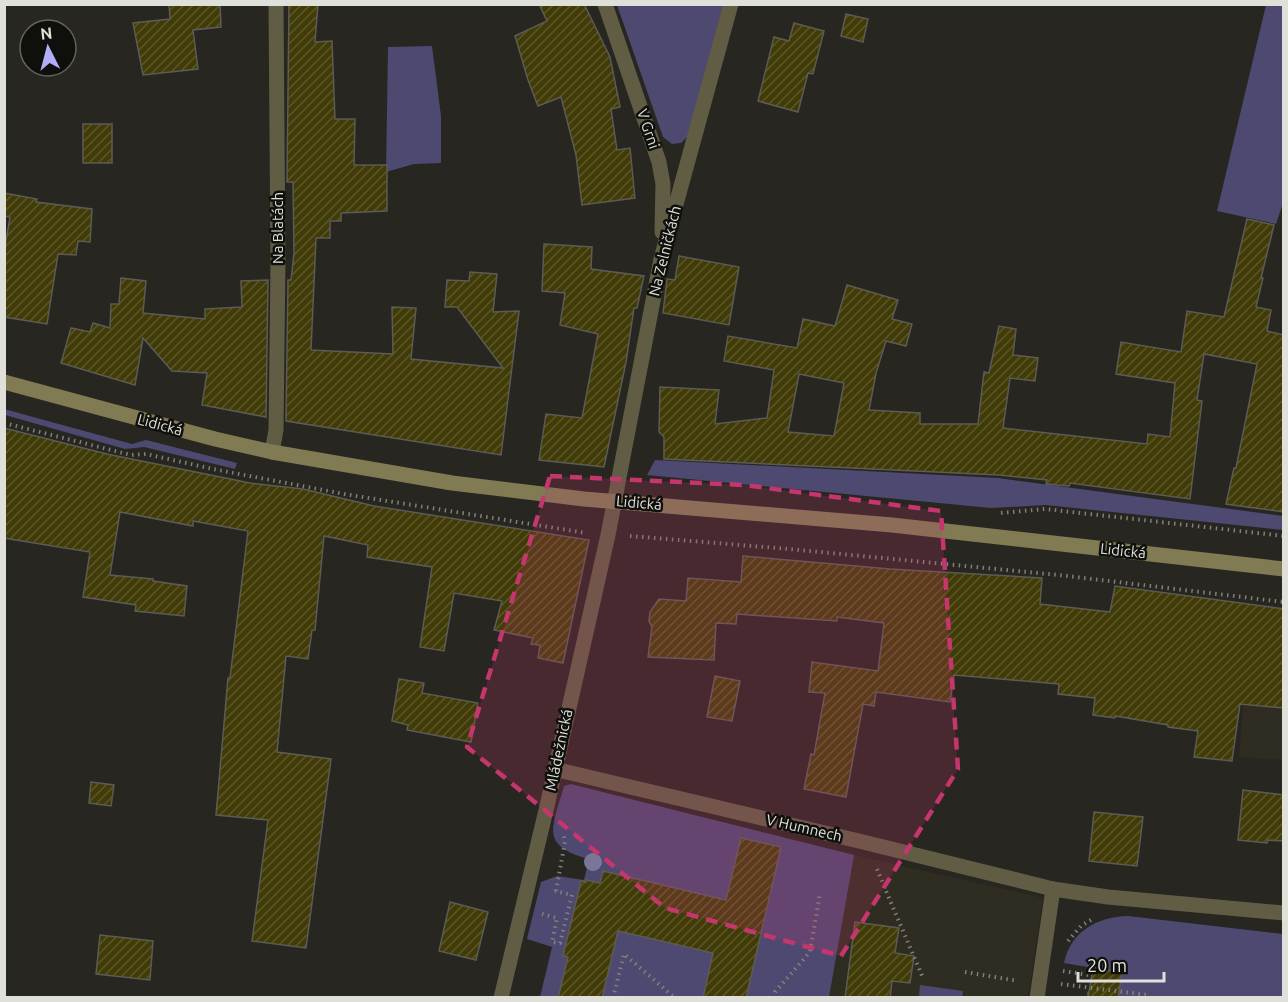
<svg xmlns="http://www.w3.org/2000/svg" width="1288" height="1002" font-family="Ubuntu,sans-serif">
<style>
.built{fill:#2f2d21}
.green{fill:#4d4970}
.building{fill:url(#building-hatch);stroke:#5c5b54;stroke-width:1.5;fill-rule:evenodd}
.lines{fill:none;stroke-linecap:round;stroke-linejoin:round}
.path{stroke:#81807b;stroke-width:4;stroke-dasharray:1.5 4.5;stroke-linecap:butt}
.minor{stroke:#605d44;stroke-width:15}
.secondary{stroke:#807b53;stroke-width:15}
.tree{fill:#7a7698}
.marked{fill:#c6366e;fill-opacity:0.2;stroke:#c6366e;stroke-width:4.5;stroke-dasharray:12 8;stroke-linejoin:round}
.labels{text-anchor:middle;stroke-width:5;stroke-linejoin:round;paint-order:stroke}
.street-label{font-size:15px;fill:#e0e0db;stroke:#0f0f0c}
</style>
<defs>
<pattern id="building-hatch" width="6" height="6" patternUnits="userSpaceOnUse" patternTransform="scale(1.5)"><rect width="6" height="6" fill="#413b07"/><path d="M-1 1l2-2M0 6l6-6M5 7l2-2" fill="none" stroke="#5c572b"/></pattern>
</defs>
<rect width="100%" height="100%" fill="#272620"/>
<g class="built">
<polygon points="1283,609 1283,760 1239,757 1247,659"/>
<polygon points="605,794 854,855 1043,898 1028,997 557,998"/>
</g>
<g class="green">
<polygon points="617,5 723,5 689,135 681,143 672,144 663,137"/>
<polygon points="1266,5 1284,5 1284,200 1276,224 1217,211"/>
<polygon points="432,46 441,116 441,163 414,164 386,172 388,47"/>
<polygon points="4,409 132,444 146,440 237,463 235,469 144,447 125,449 5,415"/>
<polygon points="655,460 998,478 1283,516 1283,530 1046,505 991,508 647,475"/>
<path d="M571,784l283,71 -25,142h-289l12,-50 -25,-8 14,-57 16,-6 27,4 5,-21c-51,-14 -36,-32 -25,-73z"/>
<path d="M1128,916l155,18v63h-196v-5l30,4 5,-23 -58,-10c7,-32 33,-46 64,-47z"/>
<polygon points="920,985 963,991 962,997 919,997"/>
</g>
<g class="building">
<polygon points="169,4 220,4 221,27 193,30 198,69 143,75 133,23 170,19"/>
<polygon points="289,4 318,4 315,42 332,41 335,119 355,119 354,165 387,165 387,211 341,213 341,221 330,221 330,238 316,238 311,350 393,354 392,307 416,308 411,359 503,368 457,307 445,307 447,280 469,281 470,272 497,274 493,312 519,311 501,455 286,421 288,280 291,280 294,253 293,182 287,182"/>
<polygon points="539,4 584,4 610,57 620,107 611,109 617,150 630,148 635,198 582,205 576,155 561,97 538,106 528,80 515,36 547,21"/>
<polygon points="846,14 868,19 863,42 841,36"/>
<polygon points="794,23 824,31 813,74 808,73 798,112 758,101 774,37 789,41"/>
<rect x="83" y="124" width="29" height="39"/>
<polygon points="4,193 37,199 36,202 92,209 90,242 78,241 76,255 58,254 47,324 4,317 4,253 10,217 4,216"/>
<path d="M1247,219l27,6 -13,53h2l-7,29 15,3 -4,21 17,4v177l-58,-8 8,-36h2l21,-104 -53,-10 -7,46 5,1 -12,98 -120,-16 -1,3 -23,-2 1,-4 -48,-5 -335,-16v-22l-5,-5 1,-45 59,3 -4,34 52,-6 7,-48 -50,-9 4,-25 69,12 6,-29 32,7 12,-41 51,15 -6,19 20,5 -6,22 -20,-5 -10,32 -7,37 51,3v11h58l6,-52 5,1 10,-47 17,3 -3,26 25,3 -3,23 -25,-3 -7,50 144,16 1,-10 22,3 5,-54 -59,-9 5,-32 60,10 6,-41 37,6zM799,374l45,9 -10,53 -46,-4z"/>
<polygon points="544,244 592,247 591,269 644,276 637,308 634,308 626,362 604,467 539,460 546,414 582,418 598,334 560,325 565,293 542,291"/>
<polygon points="679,256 739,267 729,325 663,313 667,279 675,280"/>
<polygon points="121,278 146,281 143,313 205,319 205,309 242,307 241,281 268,280 266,417 202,405 207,373 172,371 143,338 135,385 61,363 71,328 90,332 93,323 110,328 111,304 119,304"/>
<polygon points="4,428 107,454 250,483 303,489 374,506 589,540 563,663 538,658 540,645 531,644 533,638 494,630 502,601 454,593 444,651 420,647 432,567 367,557 368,545 324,536 315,630 312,630 308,659 286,656 277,752 331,759 306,948 252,941 268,820 216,815 228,678 230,678 248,531 193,521 193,526 120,512 110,575 153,579 153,581 187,586 184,616 135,611 136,605 83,597 90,552 4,538"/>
<polygon points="743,556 890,569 1042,578 1040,604 1110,612 1115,586 1284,609 1284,708 1240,704 1232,761 1194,757 1198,731 1168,727 1168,725 1115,716 1115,718 1093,715 1095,698 1058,694 1059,684 954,675 950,702 876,692 874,706 863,704 846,797 804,789 811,754 814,755 825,693 809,692 812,662 878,671 884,623 837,617 837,621 737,614 736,624 716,623 714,660 648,657 652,627 649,621 650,612 659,599 686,601 688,578 741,582"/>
<polygon points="715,676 740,681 732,721 707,717"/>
<polygon points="399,679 424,683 422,693 478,703 471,742 407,730 408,725 392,721"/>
<polygon points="91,782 114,785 111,806 89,803"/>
<polygon points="1243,790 1284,795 1284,841 1268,840 1267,843 1238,840"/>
<polygon points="1094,812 1143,817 1137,866 1089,861"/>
<polygon points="741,838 781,847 746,998 703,998 713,953 618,931 602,998 558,998 568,957 563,956 581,881 586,882 586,880 600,883 603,871 726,900"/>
<polygon points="450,902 488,912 476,960 439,951"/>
<polygon points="855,922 899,928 895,953 914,956 910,983 892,981 890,998 845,998"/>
<polygon points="100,935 153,941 150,980 96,974"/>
<polygon points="1093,968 1122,973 1118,998 1088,998"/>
</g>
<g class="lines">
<g class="path">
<polyline points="4,423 131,455 146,454 213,469 344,494 586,533"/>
<polyline points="1001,513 1045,509 1284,536"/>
<polyline points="630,536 789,549 1059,575 1284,602"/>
<path d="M877,869c15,37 31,73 46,109"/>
<polyline points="556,891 565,842 564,836"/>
<polyline points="542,914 557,918 552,942 560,943 572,895 555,891"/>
<polyline points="1068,941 1081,926 1094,918"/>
<polyline points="1063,971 1089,975"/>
<polyline points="965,972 1018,981"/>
<polyline points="1061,984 1148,995 1147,998"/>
<polyline points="613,998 624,954 675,998"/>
<polyline points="774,998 775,992 810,952 820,893"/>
</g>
<g class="minor">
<polyline points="605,4 659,162 663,184 662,232"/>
<polyline points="272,452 276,430 278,261 276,4"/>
<polyline points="554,769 859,841 1053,889 1108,897 1284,913"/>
<polyline points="501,998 547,806 608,535 661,259 731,4"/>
<polyline points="1037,998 1053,889"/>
</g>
<polyline class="secondary" points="4,382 215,439 272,452 452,483 584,499 892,525 1284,569"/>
</g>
<circle class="tree" cx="593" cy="862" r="9"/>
<path class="marked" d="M550,476l194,9 197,26 17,258 -117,187 -176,-48 -198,-161z"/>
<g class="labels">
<g class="street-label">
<text transform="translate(648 129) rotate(71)" y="5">V Grni</text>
<text transform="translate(278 228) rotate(-90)" y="5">Na Blatách</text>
<text transform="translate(665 251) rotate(-76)" y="5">Na Zelničkách</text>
<text transform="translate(160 425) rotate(15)" y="5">Lidická</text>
<text transform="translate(639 503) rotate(5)" y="5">Lidická</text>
<text transform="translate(1123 551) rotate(6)" y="5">Lidická</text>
<text transform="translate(559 750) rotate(-78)" y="5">Mládežnická</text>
<text transform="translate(804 828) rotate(13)" y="5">V Humnech</text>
</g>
</g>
<rect width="1288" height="1002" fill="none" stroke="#e0e0db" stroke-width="12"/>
<g transform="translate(48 48) rotate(354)"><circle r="28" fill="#0f0f0c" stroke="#63635f" stroke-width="1.5"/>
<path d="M0-4.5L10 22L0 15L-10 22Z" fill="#b3adf9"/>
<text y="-9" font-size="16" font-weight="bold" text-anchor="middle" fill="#e0e0db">N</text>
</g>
<path d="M1078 972v9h86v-9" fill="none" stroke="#e0e0db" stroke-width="3"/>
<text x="1087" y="972" font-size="18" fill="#e0e0db" stroke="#0f0f0c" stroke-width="4.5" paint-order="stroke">20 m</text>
</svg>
